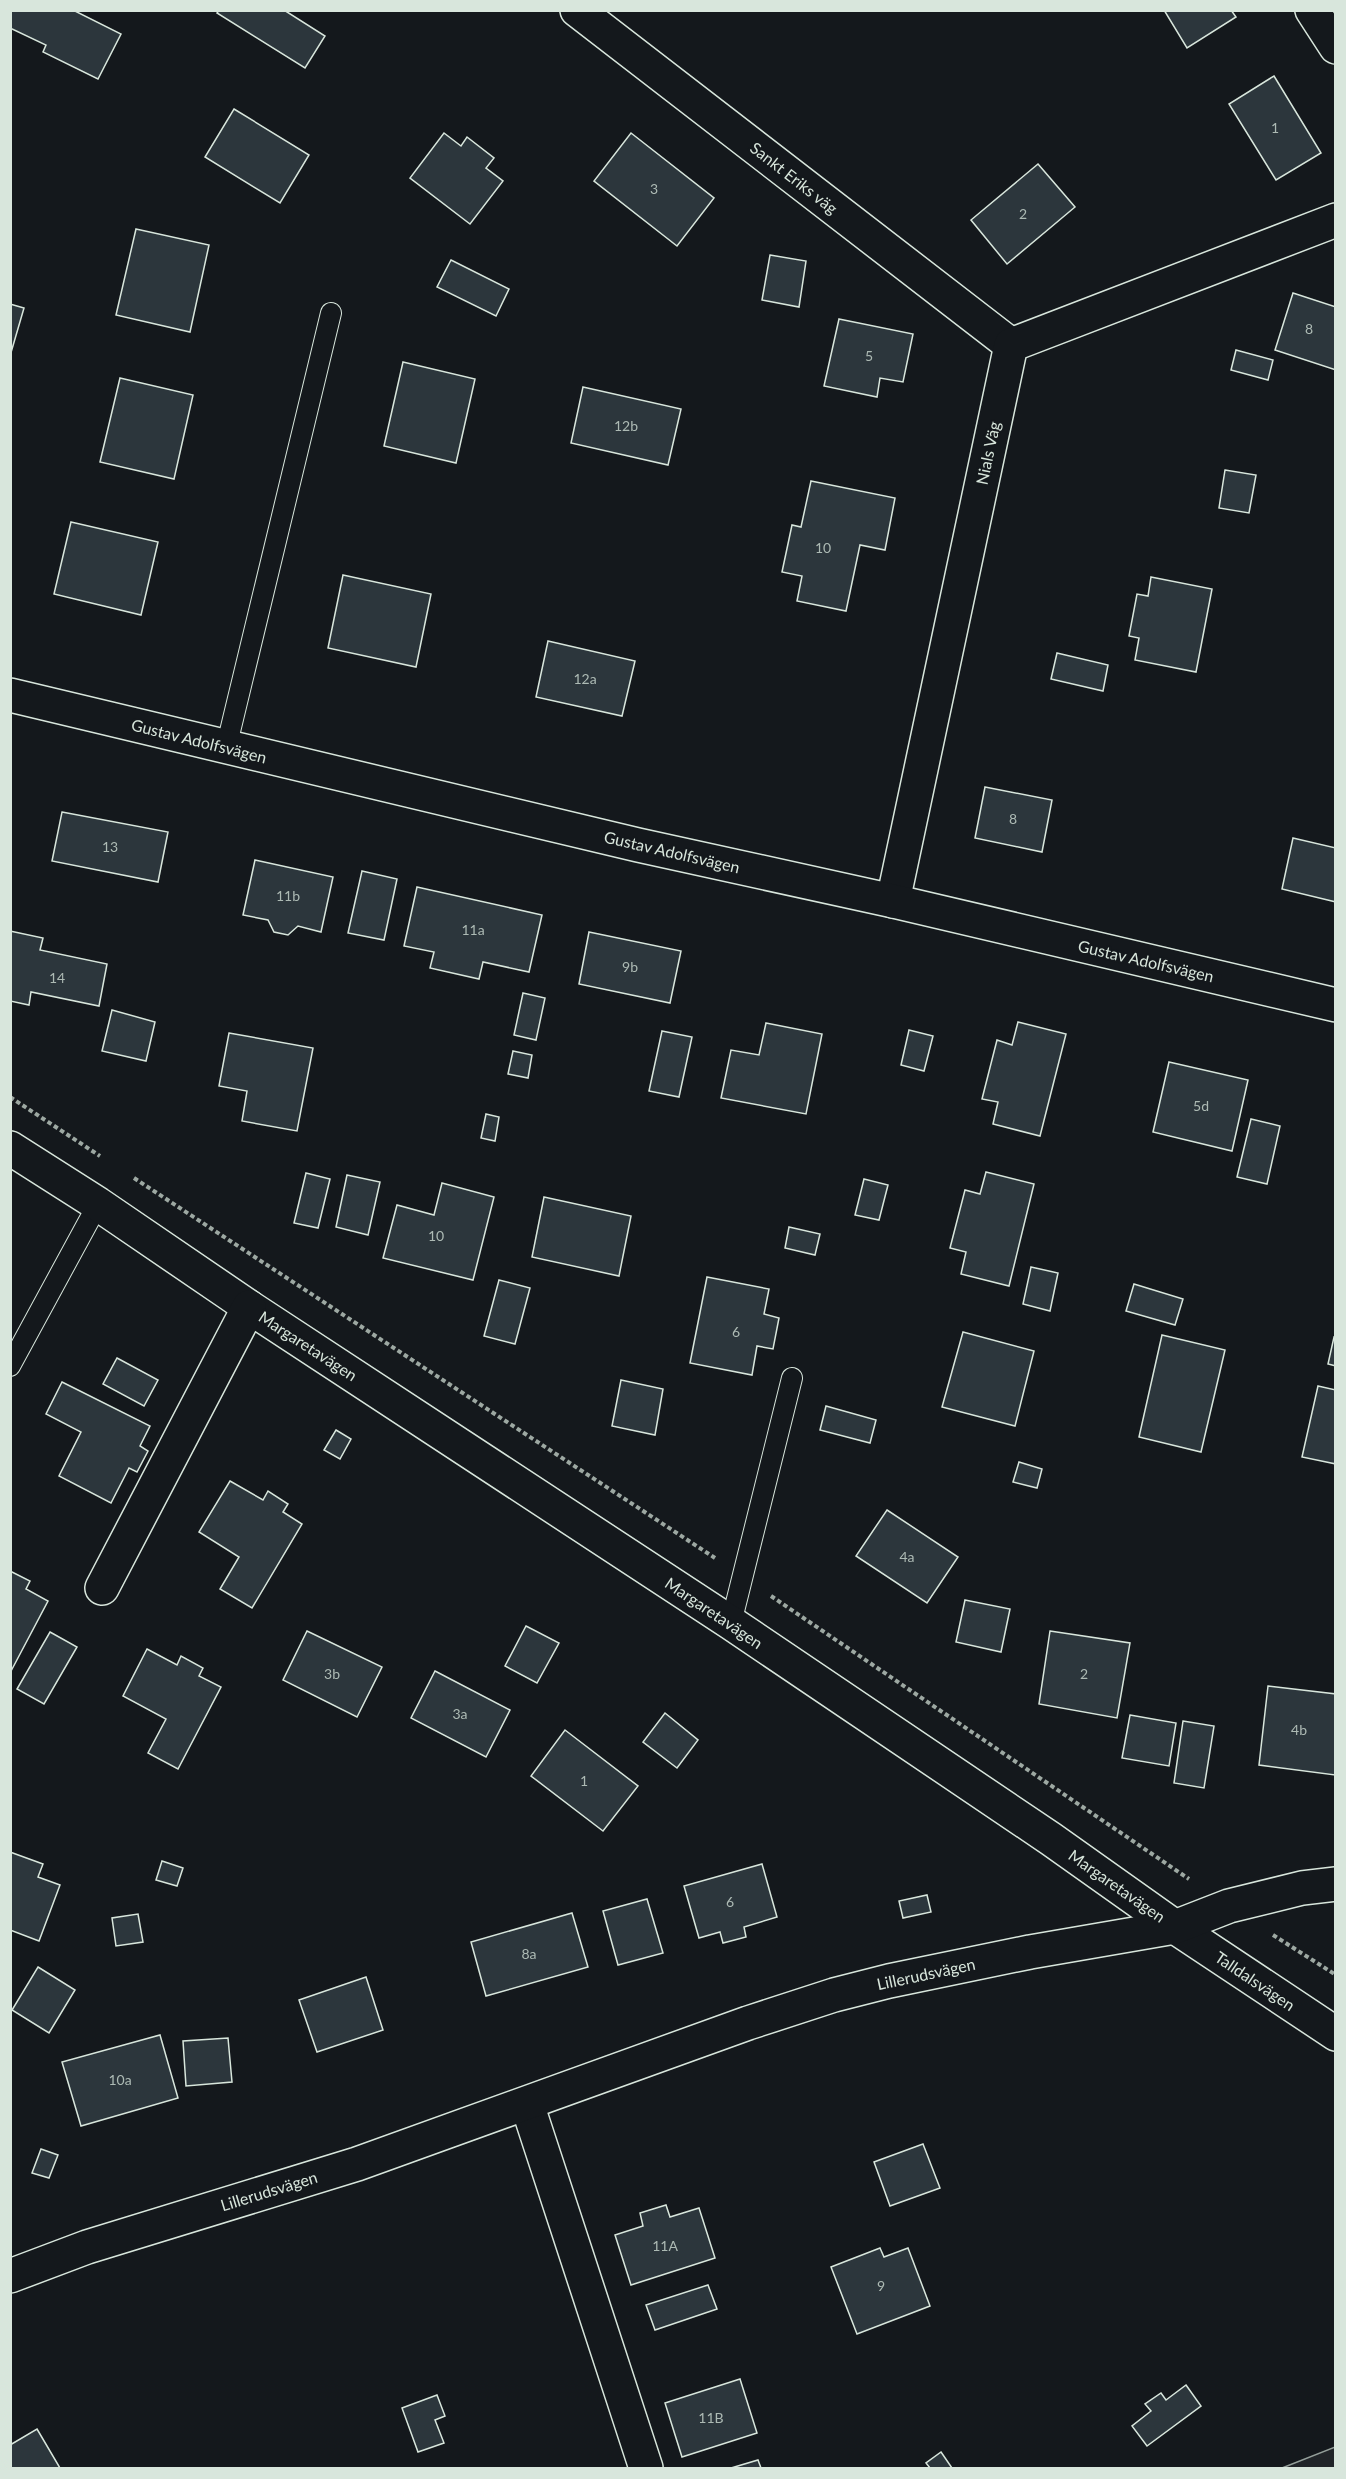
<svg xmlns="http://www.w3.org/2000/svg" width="1346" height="2479" font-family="Lato,sans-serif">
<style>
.green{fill:#202428;stroke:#939e99;stroke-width:1.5}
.building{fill:#2c363c;stroke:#d8e6dc;stroke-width:1.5}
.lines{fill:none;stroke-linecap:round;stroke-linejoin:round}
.service-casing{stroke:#d8e6dc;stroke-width:22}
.minor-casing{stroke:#d8e6dc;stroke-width:36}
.tertiary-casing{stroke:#d8e6dc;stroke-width:36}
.path{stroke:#9da8a2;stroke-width:4;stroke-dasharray:4.5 3;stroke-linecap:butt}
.service{stroke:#14181c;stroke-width:20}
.minor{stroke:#14181c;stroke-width:33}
.tertiary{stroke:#14181c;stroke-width:33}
.labels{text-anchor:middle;stroke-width:4.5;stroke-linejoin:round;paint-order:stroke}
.number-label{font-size:14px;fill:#adbab4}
.street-label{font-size:16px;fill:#d8e6dc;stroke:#14181c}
</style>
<rect width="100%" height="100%" fill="#14181c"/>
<polygon class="green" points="1335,2447 1335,2468 1282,2468"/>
<g class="building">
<polygon points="10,10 73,10 121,34 98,79 43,52 46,45 10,28"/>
<polygon points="219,10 284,10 325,36 305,68 217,13"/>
<polygon points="1164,10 1231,10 1236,17 1187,48"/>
<polygon points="1274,76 1321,153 1276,180 1229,104"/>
<polygon points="234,109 309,155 280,203 205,157"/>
<polygon points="444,133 461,146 467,137 494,158 486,168 503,181 470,224 410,178"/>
<polygon points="631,133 714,198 677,246 594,181"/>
<polygon points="1038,164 1075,207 1007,264 971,220"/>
<polygon points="136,229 209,245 190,332 116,315"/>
<polygon points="770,255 806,261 799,307 762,300"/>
<polygon points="451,260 509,289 496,316 437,287"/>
<polygon points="1293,293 1336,307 1336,370 1275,350"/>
<polygon points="10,304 24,308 10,356"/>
<polygon points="839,319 913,334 903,382 880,378 877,397 824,386"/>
<polygon points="1236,350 1273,360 1268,380 1231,370"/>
<polygon points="403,362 475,379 456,463 384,446"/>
<polygon points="120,378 193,395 174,479 100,462"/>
<polygon points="583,387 681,409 668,465 571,443"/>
<polygon points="1225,470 1256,475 1249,513 1219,508"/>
<polygon points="811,481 895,498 885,550 860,545 846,611 797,601 802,576 782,572 792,525 801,527"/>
<polygon points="71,522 158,542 141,615 54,594"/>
<polygon points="343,575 431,594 416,667 328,648"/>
<polygon points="1151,577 1212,589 1196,672 1135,660 1139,638 1129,636 1137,594 1148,596"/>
<polygon points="548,641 635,661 622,716 536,697"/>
<polygon points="1057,653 1108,665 1103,691 1051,679"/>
<polygon points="985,787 1052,800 1042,852 975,838"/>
<polygon points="62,812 168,832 158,882 52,861"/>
<polygon points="1293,838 1336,848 1336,902 1282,889"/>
<polygon points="255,860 333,877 321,932 298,926 288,935 274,932 268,920 243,915"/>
<polygon points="362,871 397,879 384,940 348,933"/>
<polygon points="417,887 542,915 529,972 483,962 479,979 430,968 434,952 404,946"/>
<polygon points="10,931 43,938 40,950 107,964 99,1006 31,992 29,1005 10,1001"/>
<polygon points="589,932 681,951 670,1003 579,984"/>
<polygon points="523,993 545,998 536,1040 514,1035"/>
<polygon points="112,1010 155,1022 146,1061 102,1051"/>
<polygon points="1018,1022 1066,1034 1040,1136 993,1124 998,1102 982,1099 997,1040 1012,1045"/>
<polygon points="766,1023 822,1034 806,1114 721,1098 731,1050 759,1055"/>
<polygon points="909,1030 933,1036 924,1071 901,1065"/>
<polygon points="662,1031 692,1037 679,1097 649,1091"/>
<polygon points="229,1033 313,1048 297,1131 242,1121 247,1091 219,1086"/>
<polygon points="513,1051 532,1055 528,1078 508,1074"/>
<polygon points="1169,1062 1248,1080 1232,1151 1153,1132"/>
<polygon points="486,1114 499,1117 495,1141 481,1138"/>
<polygon points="1251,1119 1280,1126 1267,1184 1237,1177"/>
<polygon points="986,1172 1034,1184 1009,1286 961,1274 966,1252 950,1248 965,1190 980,1194"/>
<polygon points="306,1173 330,1179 318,1228 294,1223"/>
<polygon points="347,1175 380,1182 368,1235 336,1227"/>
<polygon points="864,1179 888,1185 879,1220 855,1215"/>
<polygon points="442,1183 494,1197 473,1280 383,1258 397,1205 434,1215"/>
<polygon points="544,1197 631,1216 619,1276 532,1257"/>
<polygon points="789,1227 820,1234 815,1255 785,1248"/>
<polygon points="1031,1267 1058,1273 1050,1311 1023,1304"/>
<polygon points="707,1277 769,1289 764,1314 779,1318 773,1349 757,1346 752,1375 690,1363"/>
<polygon points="499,1280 530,1288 515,1344 484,1336"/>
<polygon points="1134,1284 1183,1299 1175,1325 1126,1311"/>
<polygon points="963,1332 1034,1351 1015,1426 942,1407"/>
<polygon points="1162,1335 1225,1350 1201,1452 1139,1437"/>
<polygon points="1334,1337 1336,1338 1336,1366 1328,1364"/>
<polygon points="117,1358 158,1380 144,1406 103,1384"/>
<polygon points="621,1380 663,1389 655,1435 612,1426"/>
<polygon points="62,1382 150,1426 140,1446 148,1451 137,1472 129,1468 111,1503 59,1476 81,1432 46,1414"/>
<polygon points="1318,1386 1336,1390 1336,1464 1302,1457"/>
<polygon points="826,1406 876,1420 870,1443 820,1430"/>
<polygon points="336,1430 351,1439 340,1459 324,1450"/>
<polygon points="1019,1462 1042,1469 1037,1488 1013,1482"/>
<polygon points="230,1481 263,1500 268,1491 288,1504 283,1512 302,1524 252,1608 220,1589 239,1557 199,1532"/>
<polygon points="887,1510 958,1557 927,1603 856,1556"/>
<polygon points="10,1571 30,1581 26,1589 48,1601 10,1673"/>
<polygon points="965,1600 1010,1609 1001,1652 956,1642"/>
<polygon points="526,1626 559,1643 537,1683 505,1666"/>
<polygon points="307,1631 382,1667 357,1717 283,1680"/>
<polygon points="1050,1631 1130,1643 1117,1718 1039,1704"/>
<polygon points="50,1632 77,1647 44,1704 17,1689"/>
<polygon points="147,1649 177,1665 181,1656 203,1668 199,1676 221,1687 178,1769 148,1753 166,1719 123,1696"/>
<polygon points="435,1671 510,1710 486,1757 411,1718"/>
<polygon points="1268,1686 1336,1694 1335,1775 1259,1765"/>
<polygon points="665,1713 698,1740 677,1768 643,1742"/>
<polygon points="1130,1715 1176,1723 1169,1766 1122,1758"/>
<polygon points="1183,1721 1214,1726 1204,1788 1174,1783"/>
<polygon points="565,1730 638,1786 603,1831 531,1776"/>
<polygon points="10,1852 43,1864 38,1877 60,1885 39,1941 10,1930"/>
<polygon points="162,1861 183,1868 177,1886 156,1880"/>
<polygon points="762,1864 777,1917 744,1927 746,1937 723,1943 720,1932 699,1938 684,1886"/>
<polygon points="927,1895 931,1912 903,1918 899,1901"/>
<polygon points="647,1899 663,1953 618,1965 603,1911"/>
<polygon points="572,1913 588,1967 486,1996 471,1942"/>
<polygon points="138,1914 143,1942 116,1946 112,1918"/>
<polygon points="38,1967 75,1990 49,2033 12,2010"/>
<polygon points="366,1977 383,2030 317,2052 299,2000"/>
<polygon points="160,2035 178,2098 81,2126 62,2062"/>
<polygon points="228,2038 232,2082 186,2086 183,2041"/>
<polygon points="923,2144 940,2188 890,2206 874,2162"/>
<polygon points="41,2149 58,2155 49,2178 32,2173"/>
<polygon points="666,2205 670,2217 699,2208 715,2258 631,2285 615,2235 643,2226 640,2213"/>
<polygon points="880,2248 884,2257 908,2248 930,2306 857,2334 831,2267"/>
<polygon points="708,2285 717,2309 655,2330 646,2305"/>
<polygon points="740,2379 757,2433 682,2457 665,2403"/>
<polygon points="1186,2385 1201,2406 1147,2446 1132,2426 1151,2411 1145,2404 1161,2393 1166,2400"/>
<polygon points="437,2395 445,2416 435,2420 444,2443 418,2452 402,2408"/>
<polygon points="37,2429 60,2468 10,2468 10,2445"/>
<polygon points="941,2452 952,2468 930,2468 926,2463"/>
<polygon points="758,2460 761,2468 731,2468"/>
</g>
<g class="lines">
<defs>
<g id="service">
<polyline points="226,748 331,313"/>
<polyline points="10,1366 98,1204"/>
<polyline points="731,1623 792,1378"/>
</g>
<g id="minor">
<polyline points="577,10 1011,345"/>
<polyline points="1312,10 1336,47"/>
<polyline points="893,901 1011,345 1336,220"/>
<polyline points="10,1148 98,1204 249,1307 731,1623 1051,1839 1175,1927 1336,2034"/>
<polyline points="102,1588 249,1307"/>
<polyline points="527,2104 646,2468"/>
<polyline points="10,2276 87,2247 357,2164 748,2023 834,1995 889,1981 1030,1952 1175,1927 1229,1906 1302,1888 1336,1884"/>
</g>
<polyline id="tertiary" points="10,695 638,845 893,901 1336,1005"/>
</defs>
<use href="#service" class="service-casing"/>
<use href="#minor" class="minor-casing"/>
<use href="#tertiary" class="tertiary-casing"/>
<g class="path">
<polyline points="10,1097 100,1156"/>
<polyline points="134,1178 715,1558"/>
<polyline points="771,1596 1189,1879"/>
<polyline points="1273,1935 1336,1975"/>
</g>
<use href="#service" class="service"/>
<use href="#minor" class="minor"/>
<use href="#tertiary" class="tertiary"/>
</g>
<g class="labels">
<g class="number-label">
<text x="1275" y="133">1</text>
<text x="654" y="194">3</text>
<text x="1023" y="219">2</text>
<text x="1309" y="334">8</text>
<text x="869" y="361">5</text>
<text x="626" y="431">12b</text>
<text x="823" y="553">10</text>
<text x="585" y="684">12a</text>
<text x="1013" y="824">8</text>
<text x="110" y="852">13</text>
<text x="288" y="901">11b</text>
<text x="473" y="935">11a</text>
<text x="630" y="972">9b</text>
<text x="57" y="983">14</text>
<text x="1201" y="1111">5d</text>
<text x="436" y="1241">10</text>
<text x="736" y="1337">6</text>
<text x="907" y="1562">4a</text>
<text x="332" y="1679">3b</text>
<text x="1084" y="1679">2</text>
<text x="460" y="1719">3a</text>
<text x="1299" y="1735">4b</text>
<text x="584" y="1786">1</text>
<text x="730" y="1907">6</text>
<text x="529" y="1959">8a</text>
<text x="120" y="2085">10a</text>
<text x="665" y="2251">11A</text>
<text x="881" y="2291">9</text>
<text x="711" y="2423">11B</text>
</g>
<g class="street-label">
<text transform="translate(794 178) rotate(38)" y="6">Sankt Eriks väg</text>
<text transform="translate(988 453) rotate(-78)" y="6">Nials Väg</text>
<text transform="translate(199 741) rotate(14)" y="6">Gustav Adolfsvägen</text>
<text transform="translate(672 852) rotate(13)" y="6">Gustav Adolfsvägen</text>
<text transform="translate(1146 961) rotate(13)" y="6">Gustav Adolfsvägen</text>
<text transform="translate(308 1346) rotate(33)" y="6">Margaretavägen</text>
<text transform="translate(714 1613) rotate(34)" y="6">Margaretavägen</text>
<text transform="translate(1117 1886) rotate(35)" y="6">Margaretavägen</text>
<text transform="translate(926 1974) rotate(-12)" y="6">Lillerudsvägen</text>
<text transform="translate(1255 1981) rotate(34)" y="6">Talldalsvägen</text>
<text transform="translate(269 2191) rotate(-17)" y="6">Lillerudsvägen</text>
</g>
</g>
<rect width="1346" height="2479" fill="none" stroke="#d8e6dc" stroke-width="24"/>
</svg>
